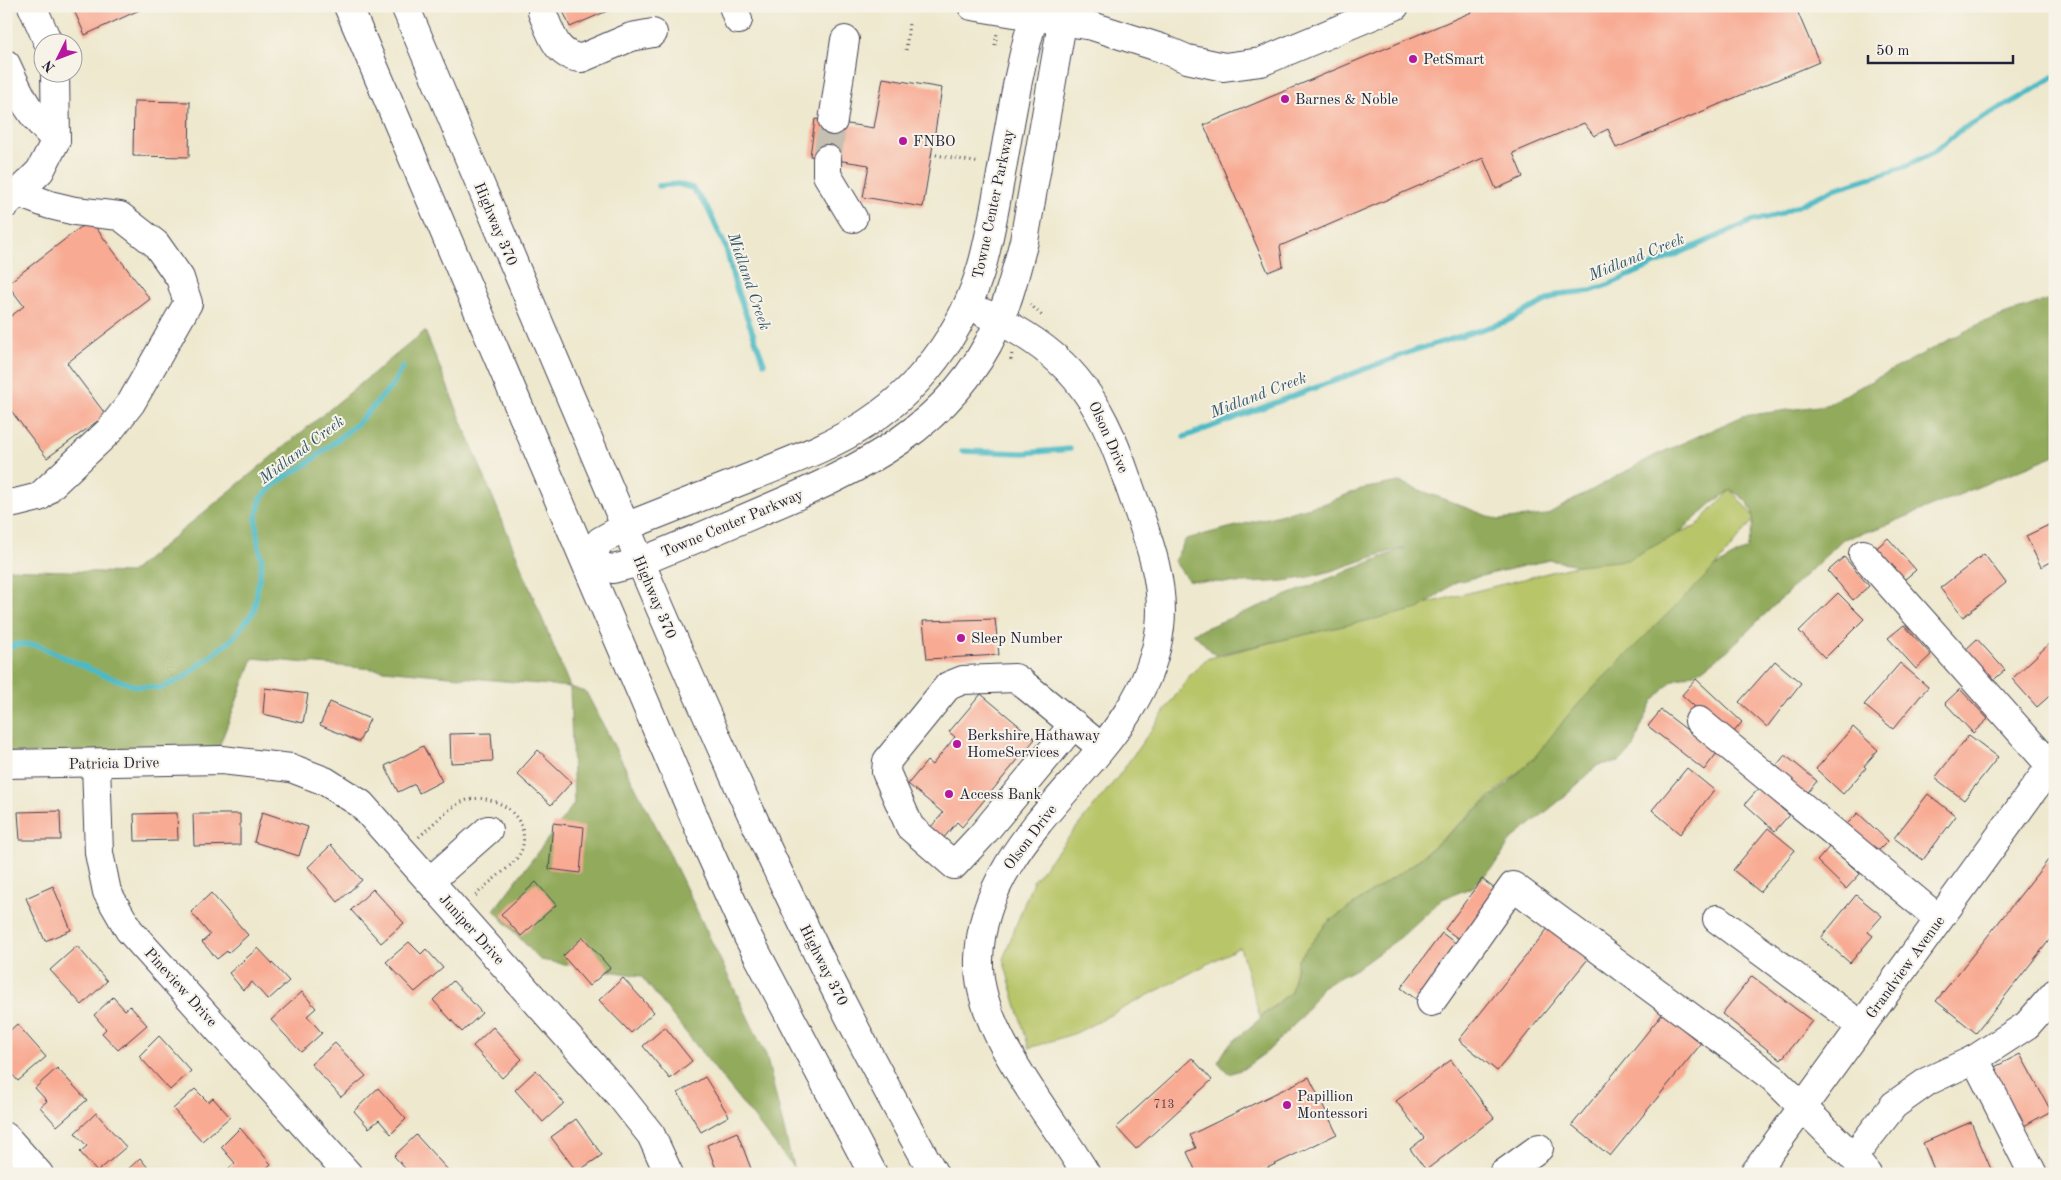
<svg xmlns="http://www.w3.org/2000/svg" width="2061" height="1180" font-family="'Old Standard TT',serif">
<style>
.green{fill:#b8c567;stroke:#6d7451}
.forest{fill:#92aa5c;stroke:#5a664c}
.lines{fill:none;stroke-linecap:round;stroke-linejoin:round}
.stream{stroke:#4cbac5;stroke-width:5.5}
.building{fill:#f8aa93}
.minor-tunnel{stroke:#c5c0b1;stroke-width:28;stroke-dasharray:28 14;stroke-linecap:butt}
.minor-casing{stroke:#414051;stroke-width:30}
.highway-casing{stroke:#414051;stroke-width:30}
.path{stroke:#414051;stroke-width:3;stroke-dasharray:1 4;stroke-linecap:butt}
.minor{stroke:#fff;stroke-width:28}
.highway{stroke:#fff;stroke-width:28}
.poi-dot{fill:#b5179e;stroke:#f7f3e8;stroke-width:2}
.labels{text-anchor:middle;stroke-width:4;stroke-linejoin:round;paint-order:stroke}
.number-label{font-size:12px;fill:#584451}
.poi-label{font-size:15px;fill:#22223b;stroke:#f7f3e8;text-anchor:start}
.street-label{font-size:15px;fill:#22223b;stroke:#f7f3e8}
.water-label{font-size:16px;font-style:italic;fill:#31576b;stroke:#f7f3e8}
</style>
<rect width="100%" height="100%" fill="#f7f3e8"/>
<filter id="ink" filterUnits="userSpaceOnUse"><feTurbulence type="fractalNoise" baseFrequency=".02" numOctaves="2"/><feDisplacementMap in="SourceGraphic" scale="10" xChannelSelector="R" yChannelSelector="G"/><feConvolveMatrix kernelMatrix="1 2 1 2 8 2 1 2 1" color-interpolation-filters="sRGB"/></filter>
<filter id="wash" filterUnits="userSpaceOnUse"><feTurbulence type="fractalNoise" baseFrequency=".0096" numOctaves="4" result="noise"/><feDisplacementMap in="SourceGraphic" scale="20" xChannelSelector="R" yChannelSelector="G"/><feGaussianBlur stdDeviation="1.12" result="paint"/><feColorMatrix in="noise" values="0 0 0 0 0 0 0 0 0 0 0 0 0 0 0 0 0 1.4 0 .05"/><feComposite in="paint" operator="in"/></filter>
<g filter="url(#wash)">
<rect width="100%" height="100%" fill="#eee8ce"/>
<polygon class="green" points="1731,490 1755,518 1715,567 1534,758 1416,862 1328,922 1298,960 1291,992 1260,1017 1240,947 1076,1033 1029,1048 1003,959 1033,881 1117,778 1191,674 1206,659 1579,565 1695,527"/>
<g class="forest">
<path d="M2055,297v158l-176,73 -36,11 -115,111 -26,20 -30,11 -19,20 -12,25 -7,22 -15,14 -21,3 -35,33 -52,42 -15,24 -23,23 -31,12 -41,38 -42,30 -37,20 -21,31 -33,33 -25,18 -14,5 -11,-12 10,-16 63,-54 7,-32 30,-38 88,-60 91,-78 27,-26 35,-44 33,-35 113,-112 32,-18c8,-29 13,-42 -16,-59l-20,14 -32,29 -52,27 -48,5 -30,-5 -93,22 -37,27 -204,46 -22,-22 212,-85c-29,6 -58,19 -88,27 -39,10 -89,9 -129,5l-14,-19 12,-22 140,-36 35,-14 38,-7 99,38 48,-5 110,-60 87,-39 83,-11 155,-82z"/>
<polygon points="425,331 570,687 586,692 661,836 766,1055 793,1167 641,976 540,960 494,910 574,804 570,687 253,658 217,752 6,754 6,569 130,573"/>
</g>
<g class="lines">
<g class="stream">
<polyline points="658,186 678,184 692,188 707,207 726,248 735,285 764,363"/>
<polyline points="1184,437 1413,351 1505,322 1559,294 1591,291 1610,284 1752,221 1780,214 1834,189 1904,167 1933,153 1959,131 2028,93 2055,76"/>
<polyline points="962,451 1024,453 1070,449"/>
<polyline points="6,651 15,644 37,645 101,674 135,686 161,688 183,678 231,640 254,611 262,560 258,543 256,518 261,498 279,481 307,464 358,423 391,387 403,366"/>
</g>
</g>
<g id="blocks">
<g class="building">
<polygon points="72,6 148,6 85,35"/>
<polygon points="561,6 619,6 570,27"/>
<polygon points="1486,6 1795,6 1819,62 1616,148 1608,129 1594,136 1584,123 1513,153 1523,177 1496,189 1483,158 1280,246 1283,266 1268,272 1204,125"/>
<polygon points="883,78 942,88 923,207 863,197 869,165 810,156 815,119 874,128"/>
<polygon points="134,101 190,102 189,157 133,156"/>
<polygon points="90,220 150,299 67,363 106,415 47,458 6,404 6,320 24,306 7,284"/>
<polygon points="2055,522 2055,560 2041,567 2026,536"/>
<polygon points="1888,538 1916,570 1899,584 1872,552"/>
<polygon points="1984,554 2006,583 1963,617 1940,588"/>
<polygon points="1844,557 1869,586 1853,600 1828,571"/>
<polygon points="1838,593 1864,619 1825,658 1799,631"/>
<polygon points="995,619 999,655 927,659 923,621"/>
<polygon points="1904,625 1931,655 1916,669 1888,638"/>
<polygon points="1977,639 2005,670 1989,684 1962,653"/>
<polygon points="2052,641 2055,644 2055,691 2037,707 2012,679"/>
<polygon points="1775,661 1801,683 1767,727 1739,702"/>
<polygon points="1900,663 1928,687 1893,729 1864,705"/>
<polygon points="1696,679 1742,722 1729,738 1682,695"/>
<polygon points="265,688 308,694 303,723 263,714"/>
<polygon points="1960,689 1988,719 1973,733 1945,703"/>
<polygon points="981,694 1035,739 962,827 957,822 937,846 924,835 943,813 908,784 927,761 932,765 955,737 949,732"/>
<polygon points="330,702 370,719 359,742 320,725"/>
<polygon points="1661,710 1717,753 1704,770 1648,726"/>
<polygon points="1853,727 1878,750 1864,766 1866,768 1843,794 1816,769"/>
<polygon points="491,733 493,761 451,763 450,734"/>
<polygon points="1969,735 1998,757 1964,800 1935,778"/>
<polygon points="423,746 442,781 419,793 415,784 398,792 385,766"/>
<polygon points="538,750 572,782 551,805 517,774"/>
<polygon points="1785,755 1817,781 1804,797 1772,771"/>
<polygon points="1687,768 1714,790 1680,834 1652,810"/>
<polygon points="1759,788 1789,815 1775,831 1745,804"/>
<polygon points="1928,794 1956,816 1923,860 1894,838"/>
<polygon points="60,811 61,840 20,840 18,812"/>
<polygon points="262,812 308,827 299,856 254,842"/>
<polygon points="177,813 178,840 135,841 134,814"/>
<polygon points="1858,813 1888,841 1873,856 1843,828"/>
<polygon points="193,814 240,814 240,845 194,846"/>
<polygon points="553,823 584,827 580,873 549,869"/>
<polygon points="1768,828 1795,850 1760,892 1733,870"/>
<polygon points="331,845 362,880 338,902 308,867"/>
<polygon points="1830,846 1860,874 1846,889 1817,861"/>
<polygon points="2049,859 2055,864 2055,933 1976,1033 1936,1001"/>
<polygon points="1482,879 1500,893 1463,942 1445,929"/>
<polygon points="536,882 556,905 521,936 501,914"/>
<polygon points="53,886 71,930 45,941 26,898"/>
<polygon points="373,889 404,923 381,943 351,910"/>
<polygon points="211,893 248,935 228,953 227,951 217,959 202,942 210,935 191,912"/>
<polygon points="1856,895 1882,916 1868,932 1873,936 1850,963 1821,938"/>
<polygon points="1549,927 1588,959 1497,1071 1459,1040"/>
<polygon points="1442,933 1462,948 1421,1003 1401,988"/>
<polygon points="583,937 610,968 589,986 563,956"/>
<polygon points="409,942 421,954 426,949 443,968 415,992 386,962"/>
<polygon points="77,946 107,981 82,1005 50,970"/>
<polygon points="258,948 289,981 268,1000 252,982 243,990 229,973"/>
<polygon points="1752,976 1812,1021 1781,1060 1722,1014"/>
<polygon points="623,978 654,1012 631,1033 599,1000"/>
<polygon points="453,981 482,1013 462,1032 433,1000"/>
<polygon points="302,992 316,1008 307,1016 322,1033 301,1052 271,1020"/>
<polygon points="113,997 125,1010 130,1006 147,1025 118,1050 102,1033 106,1029 94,1015"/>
<polygon points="1663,1013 1701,1044 1610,1156 1572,1125"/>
<polygon points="17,1024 46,1057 18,1081 6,1067 6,1034"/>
<polygon points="493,1027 522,1059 502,1078 473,1046"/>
<polygon points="665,1027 692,1061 670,1079 643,1046"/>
<polygon points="159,1036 191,1071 170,1090 139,1056"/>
<polygon points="335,1043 366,1076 341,1097 311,1064"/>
<polygon points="2020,1054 2051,1111 2022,1127 1991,1069"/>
<polygon points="1192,1058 1212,1080 1136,1149 1116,1127"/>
<polygon points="1451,1060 1494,1118 1426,1170 1410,1149 1424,1138 1396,1101"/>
<polygon points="57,1068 87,1100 57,1126 40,1107 47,1101 35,1088"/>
<polygon points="536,1070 564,1103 543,1122 515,1090"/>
<polygon points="705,1077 729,1116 701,1132 678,1093"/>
<polygon points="1309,1077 1337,1134 1255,1174 1209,1174 1208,1172 1197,1174 1187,1152 1196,1148 1190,1135"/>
<polygon points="378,1088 406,1119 391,1134 379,1120 369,1128 354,1111"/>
<polygon points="195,1089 208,1102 213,1098 230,1117 202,1141 173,1109"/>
<polygon points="96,1113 126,1147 97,1172 80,1152 87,1146 75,1133"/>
<polygon points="576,1119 602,1155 577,1172 551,1137"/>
<polygon points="1971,1122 1993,1174 1936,1174 1923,1143"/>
<polygon points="240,1128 271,1164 260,1174 232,1174 228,1169 235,1163 221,1147"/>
<polygon points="737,1132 753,1174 718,1174 707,1145"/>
<polygon points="416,1135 448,1170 444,1174 410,1174 394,1156"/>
<polygon points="140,1158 153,1174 123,1174"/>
</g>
</g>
</g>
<g filter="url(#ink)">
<use href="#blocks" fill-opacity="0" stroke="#414051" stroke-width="1"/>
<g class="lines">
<polyline class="minor-tunnel" points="827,159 833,121"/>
<defs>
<g id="minor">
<polyline points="32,6 48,42"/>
<path d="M543,6l-1,6c9,21 14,45 40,46l49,-21 22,-4"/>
<polyline points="733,6 738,20"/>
<polyline points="972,6 1092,26 1161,48 1187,59 1224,67 1261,62 1395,6"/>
<path d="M1037,6c-25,79 -32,163 -51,244 -16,70 -58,133 -119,173 -35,23 -77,38 -116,54 -42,17 -84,33 -126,50l-25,14 -13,23 26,5 27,-7c42,-17 84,-35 126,-53 95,-40 185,-82 230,-181 13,-27 20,-58 28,-87l41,-235"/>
<path d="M6,64c16,35 22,49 50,76"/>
<polyline points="833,121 845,40"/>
<polyline points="827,159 827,175 853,218"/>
<polyline points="6,204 40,171 56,140 55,72"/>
<path d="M984,313c84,39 114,81 143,166 16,47 39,98 33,148 -15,132 -177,194 -181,332 -3,72 72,155 107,215"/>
<polyline points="6,503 15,503 39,497 109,431 131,403 188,303 180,278 156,244 120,216 75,211 50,205 18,193"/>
<polyline points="1863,554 2050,765"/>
<polyline points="1699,721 1939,919"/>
<polyline points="1074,724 981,836 954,865 910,827 886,772 887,761 948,686 963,680 1015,678 1021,682 1101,747"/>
<polyline points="6,764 222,760 291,768 325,781 361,804 621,1097 651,1135 669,1174"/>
<polyline points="96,764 99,853 107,892 129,930 348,1174"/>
<polyline points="430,881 488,830"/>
<polyline points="1717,919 1862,1026"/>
<polyline points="1431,1002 1513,886 1773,1078 1853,1157 1867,1174"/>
<polyline points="1975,1059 2033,1174"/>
<polyline points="6,1137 39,1174"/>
<polyline points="1853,1157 1894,1105 1928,1081 1975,1059 2027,1025 2055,993"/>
<polyline points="1503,1174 1539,1148"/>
<polyline points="1754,1174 2055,760"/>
</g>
<g id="highway">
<polyline points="348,6 701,833 748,937 873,1174"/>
<path d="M405,6c81,192 161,384 244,576 86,201 176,401 285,592"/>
</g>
</defs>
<use href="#minor" class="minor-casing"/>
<use href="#highway" class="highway-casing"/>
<g class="path">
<polyline points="995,45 997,33"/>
<polyline points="906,50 909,23"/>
<polyline points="931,154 980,163"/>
<polyline points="1030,304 1043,317"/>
<polyline points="1011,360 1012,353"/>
<path d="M419,837c11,-10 31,-31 45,-36 29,-11 68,15 58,48 -6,18 -37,33 -48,49"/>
</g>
<use href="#minor" class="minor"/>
<use href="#highway" class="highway"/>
</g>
</g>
<g class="poi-dot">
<circle cx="1413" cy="59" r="5"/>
<circle cx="1285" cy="99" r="5"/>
<circle cx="903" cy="141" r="5"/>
<circle cx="961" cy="638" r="5"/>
<circle cx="957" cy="744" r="5"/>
<circle cx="949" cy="794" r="5"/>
<circle cx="1287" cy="1105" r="5"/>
</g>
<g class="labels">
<g class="number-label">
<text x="1164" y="1108">713</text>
</g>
<g class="poi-label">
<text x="1423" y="64">PetSmart</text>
<text x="1295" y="104">Barnes &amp; Noble</text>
<text x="913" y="146">FNBO</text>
<text x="971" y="643">Sleep Number</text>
<text x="967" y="740">Berkshire Hathaway<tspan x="967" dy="17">HomeServices</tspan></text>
<text x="959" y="799">Access Bank</text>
<text x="1297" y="1101">Papillion<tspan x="1297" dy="17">Montessori</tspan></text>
</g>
<g class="street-label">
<text transform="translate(993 204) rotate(-78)" y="5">Towne Center Parkway</text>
<text transform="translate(496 224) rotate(67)" y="5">Highway 370</text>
<text transform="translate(1109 437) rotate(66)" y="5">Olson Drive</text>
<text transform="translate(732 523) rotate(-23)" y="5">Towne Center Parkway</text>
<text transform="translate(655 597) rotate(67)" y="5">Highway 370</text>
<text transform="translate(114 763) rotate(-1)" y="5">Patricia Drive</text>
<text transform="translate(1030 837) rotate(-53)" y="5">Olson Drive</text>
<text transform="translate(472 929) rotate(48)" y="5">Juniper Drive</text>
<text transform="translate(824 965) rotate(63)" y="5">Highway 370</text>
<text transform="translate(1905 967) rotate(-54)" y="5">Grandview Avenue</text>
<text transform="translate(181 987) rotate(48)" y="5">Pineview Drive</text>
</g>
<g class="water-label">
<text transform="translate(1636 256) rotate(-22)" y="6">Midland Creek</text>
<text transform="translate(750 281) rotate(71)" y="6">Midland Creek</text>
<text transform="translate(1258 394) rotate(-21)" y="6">Midland Creek</text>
<text transform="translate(301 449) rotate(-37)" y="6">Midland Creek</text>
</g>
</g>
<rect width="2061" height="1180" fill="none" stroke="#f7f3e8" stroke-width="25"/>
<g transform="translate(58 58) rotate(228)"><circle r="24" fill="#f7f3e8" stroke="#a29fa3"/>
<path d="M0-4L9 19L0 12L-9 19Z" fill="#b5179e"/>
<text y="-8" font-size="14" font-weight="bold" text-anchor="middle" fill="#22223b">N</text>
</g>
<path d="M1868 55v8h145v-8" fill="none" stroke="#22223b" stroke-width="2.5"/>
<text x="1876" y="55" font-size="15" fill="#22223b" stroke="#f7f3e8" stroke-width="4" paint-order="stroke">50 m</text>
</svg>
